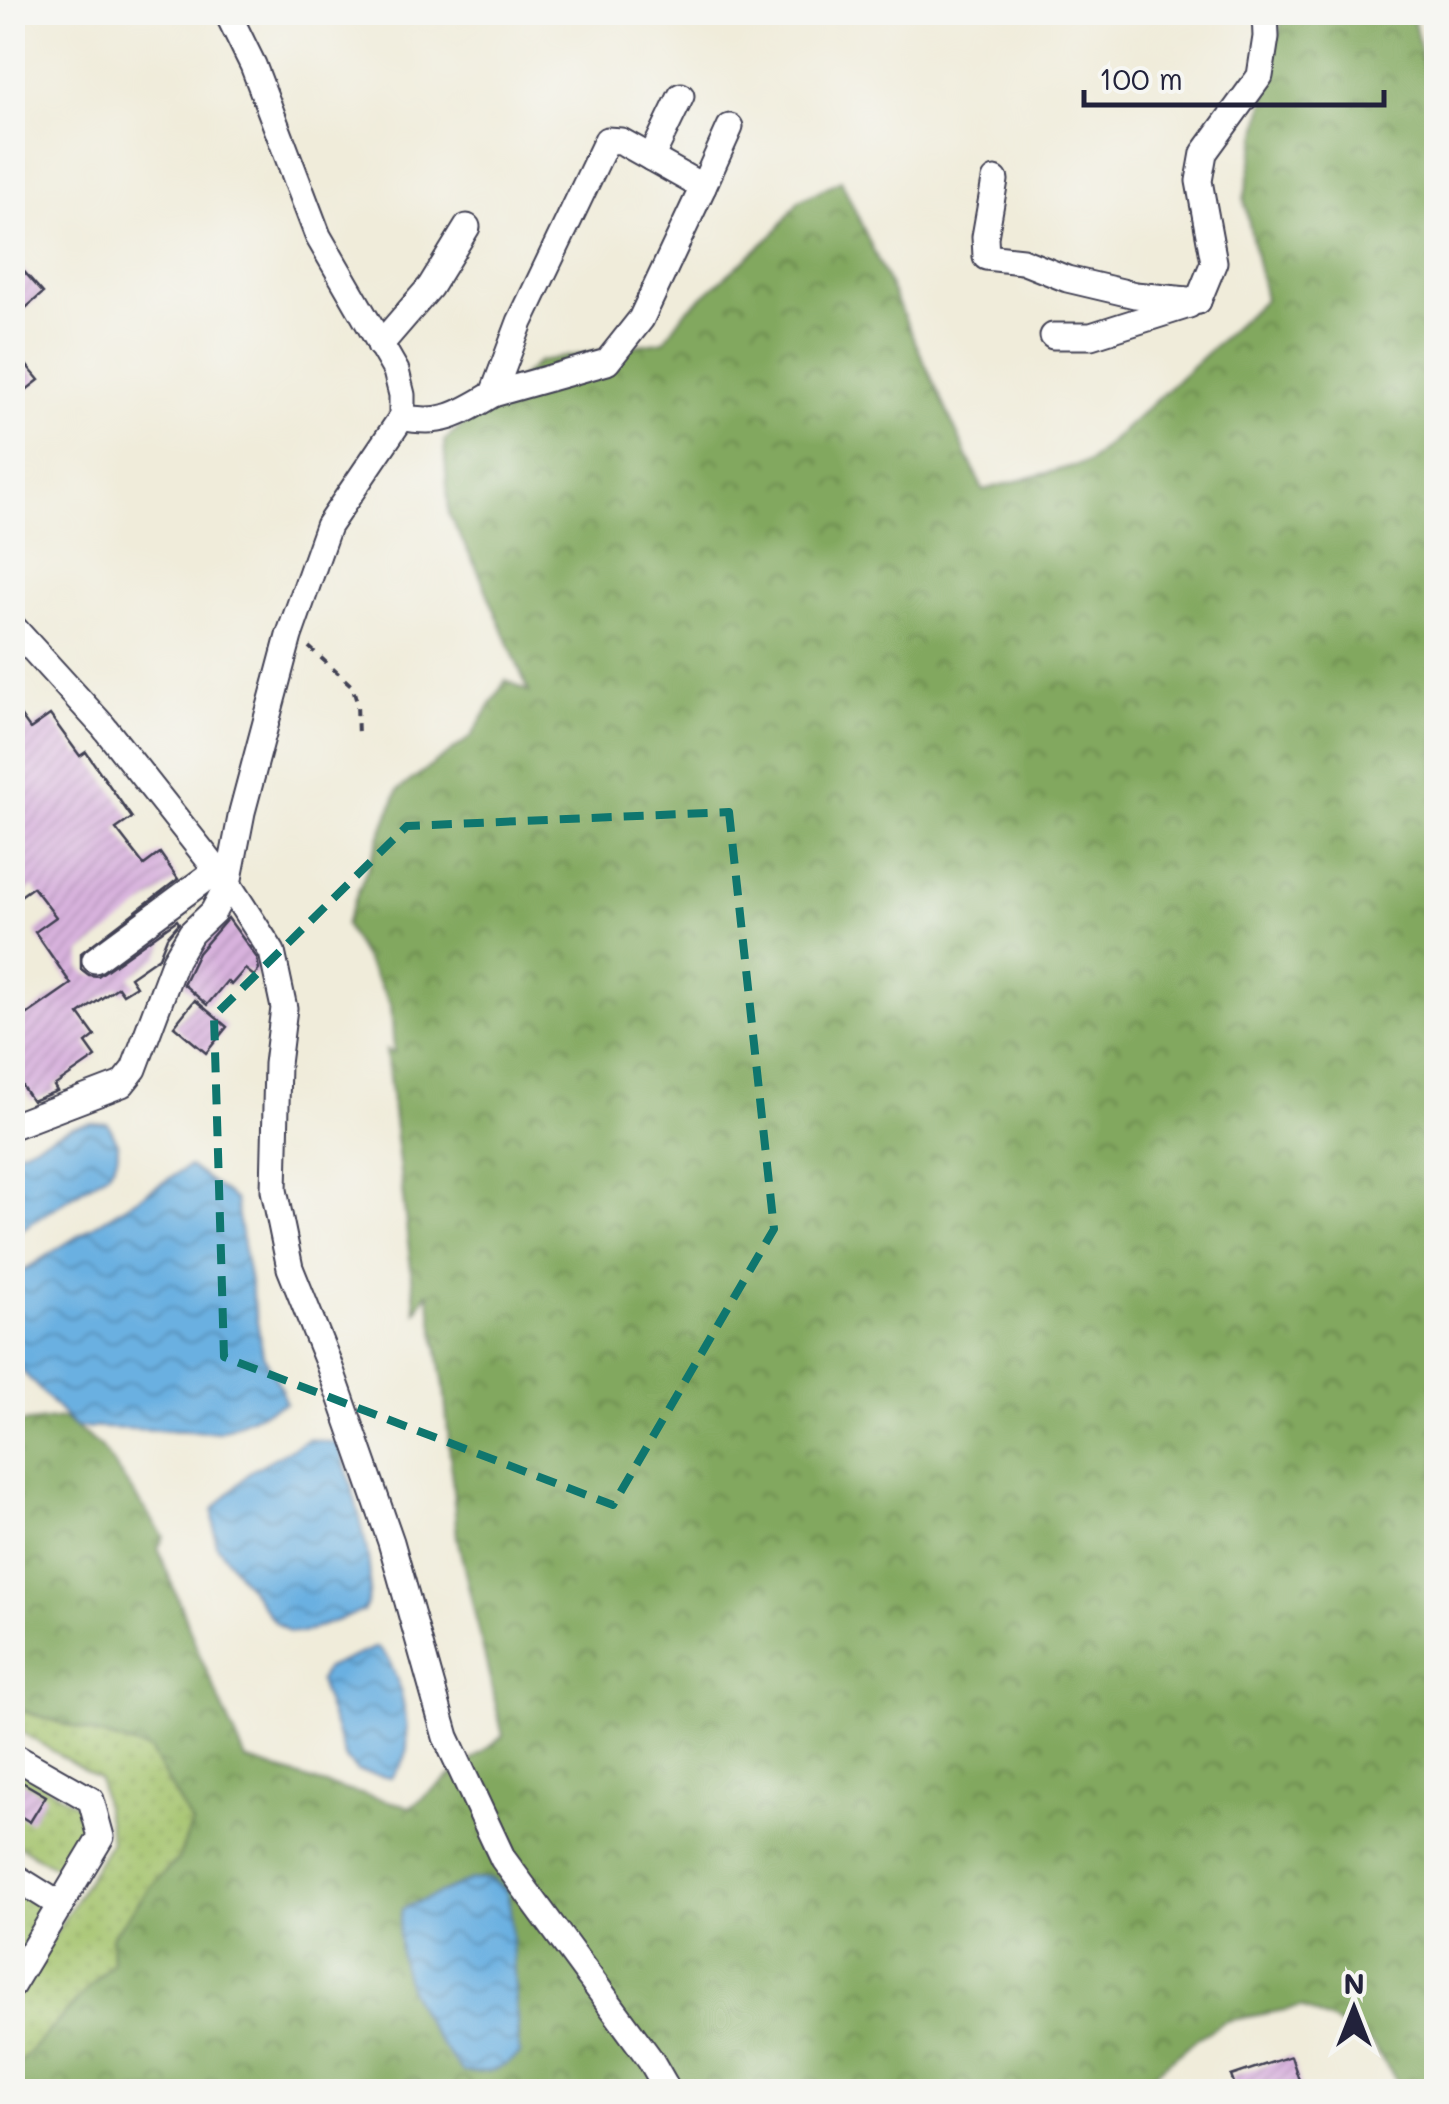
<svg xmlns="http://www.w3.org/2000/svg" width="1449" height="2104" font-family="Mali,sans-serif">
<style>
.grass{fill:url(#grass-dots);stroke:#627252;stroke-width:2.5}
.forest{fill:url(#forest-crowns);stroke:#52654c;stroke-width:2.5}
.water{fill:url(#water-waves);stroke:#46698e;stroke-width:2.5}
.building{fill:url(#building-hatch)}
.lines{fill:none;stroke-linecap:round;stroke-linejoin:round}
.minor-casing{stroke:#414053;stroke-width:29}
.path{stroke:#414053;stroke-width:4;stroke-dasharray:8 8;stroke-linecap:butt}
.minor{stroke:#fff;stroke-width:25}
.marked{fill:none;stroke:#0f766e;stroke-width:8;stroke-dasharray:20 12;stroke-linejoin:round}
</style>
<defs>
<pattern id="grass-dots" width="8" height="8" patternUnits="userSpaceOnUse" patternTransform="scale(2.5)"><rect width="8" height="8" fill="#a3c26a"/><path d="M2 2h.1M6 6h.1" fill="none" stroke="#8ca65d" stroke-width="1.8" stroke-linecap="round"/></pattern>
<pattern id="forest-crowns" width="20" height="18" patternUnits="userSpaceOnUse" patternTransform="scale(2.5)"><rect width="20" height="18" fill="#82a85e"/><path d="M2 6a3 3 0 1 1 6 0M12 15a3 3 0 1 1 6 0" fill="none" stroke="#6a884f"/></pattern>
<pattern id="water-waves" width="16" height="10" patternUnits="userSpaceOnUse" patternTransform="scale(2.5)"><rect width="16" height="10" fill="#6ab0e1"/><path d="M0 5q4-4 8 0t8 0" fill="none" stroke="#578fb8"/></pattern>
<pattern id="building-hatch" width="6" height="6" patternUnits="userSpaceOnUse" patternTransform="scale(2.5)"><rect width="6" height="6" fill="#d8b2dd"/><path d="M-1 1l2-2M0 6l6-6M5 7l2-2" fill="none" stroke="#b999bf"/></pattern>
</defs>
<rect width="100%" height="100%" fill="#f6f6f2"/>
<filter id="ink" filterUnits="userSpaceOnUse"><feTurbulence type="fractalNoise" baseFrequency=".01" numOctaves="2"/><feDisplacementMap in="SourceGraphic" scale="20" xChannelSelector="R" yChannelSelector="G"/><feConvolveMatrix kernelMatrix="1 2 1 2 8 2 1 2 1" color-interpolation-filters="sRGB"/></filter>
<filter id="wash" filterUnits="userSpaceOnUse"><feTurbulence type="fractalNoise" baseFrequency=".0048" numOctaves="4" result="noise"/><feDisplacementMap in="SourceGraphic" scale="40" xChannelSelector="R" yChannelSelector="G"/><feGaussianBlur stdDeviation="2.25" result="paint"/><feColorMatrix in="noise" values="0 0 0 0 0 0 0 0 0 0 0 0 0 0 0 0 0 1.4 0 .05"/><feComposite in="paint" operator="in"/></filter>
<g filter="url(#wash)">
<rect width="100%" height="100%" fill="#f0ecda"/>
<g class="grass">
<polygon points="13,1708 150,1750 193,1826 178,1860 157,1879 112,1963 13,2070 12,2005 111,1841 99,1779 13,1727"/>
<polygon points="13,1765 85,1811 90,1834 65,1873 13,1842"/>
<polygon points="12,1883 40,1901 44,1913 12,1966"/>
</g>
<polygon class="forest" points="1288,13 1412,13 1436,122 1436,2091 1404,2091 1373,2046 1336,2023 1301,2007 1226,2021 1199,2037 1133,2091 13,2091 13,2070 112,1963 111,1937 157,1879 178,1860 192,1824 150,1750 13,1708 12,1424 63,1418 101,1447 164,1537 158,1548 200,1656 246,1760 319,1783 411,1807 503,1736 457,1537 444,1386 428,1292 416,1312 386,1050 394,1053 391,1005 345,925 398,790 471,737 506,680 529,692 479,573 449,515 444,441 540,361 664,341 684,313 773,235 799,201 841,180 983,490 1089,462 1265,299 1244,200 1280,25"/>
<g class="water">
<path d="M93,1123l15,1c11,19 15,30 1,48l-96,63v-81l59,-27z"/>
<polygon points="189,1166 235,1200 263,1355 282,1390 285,1403 219,1432 75,1427 13,1361 13,1277"/>
<path d="M309,1439l30,5c9,33 46,139 24,167l-61,22 -13,-1 -16,-12 -57,-76 -3,-34 38,-39z"/>
<path d="M377,1647c21,11 36,88 28,111 -2,8 -9,14 -14,20l-34,-7 -12,-13 -26,-77 7,-13z"/>
<path d="M490,1879l16,10 4,19 9,146c-18,17 -32,20 -56,18 -38,-43 -75,-104 -61,-163l69,-29z"/>
</g>
<g id="blocks">
<g class="building">
<polygon points="12,258 43,293 12,320"/>
<polygon points="12,348 39,380 12,401"/>
<polygon points="12,704 30,729 50,715 80,756 86,752 132,818 116,829 144,865 160,853 178,879 81,953 81,969 89,975 98,976 177,920 179,923 167,937 159,957 130,977 136,986 123,994 118,987 79,1014 95,1036 86,1043 96,1057 54,1086 57,1091 32,1101 12,1071 12,1025 71,984 35,932 56,917 33,887 12,902"/>
<polygon points="228,918 257,958 259,970 254,976 245,969 231,985 227,981 207,1005 183,984 198,953"/>
<polygon points="195,1000 227,1027 206,1053 174,1026"/>
<polygon points="12,1776 46,1796 30,1822 12,1811"/>
<polygon points="1291,2056 1303,2092 1237,2092 1231,2076"/>
</g>
</g>
</g>
<g filter="url(#ink)">
<use href="#blocks" fill-opacity="0" stroke="#414053" stroke-width="2.5"/>
<g class="lines">
<defs>
<g id="minor">
<polygon points="607,140 621,141 703,187 641,319 607,362 493,394 520,322"/>
<polyline points="651,158 681,96"/>
<polyline points="995,180 985,237 986,257 1022,261 1067,279 1135,295 1198,301"/>
<polyline points="703,187 730,127"/>
<polyline points="1198,301 1214,262 1199,181 1204,153 1260,76 1266,37 1265,12"/>
<polyline points="1053,336 1091,336 1189,305"/>
<polyline points="380,345 430,287 467,227"/>
<path d="M402,417c39,9 58,-3 91,-23"/>
<polyline points="12,626 103,726 228,884 272,952 284,1008 277,1064 274,1190 290,1268 328,1362 391,1542 446,1737 503,1859 650,2059 669,2092"/>
<polyline points="95,960 217,870"/>
<polyline points="12,1126 122,1084 134,1069 175,960 191,933 213,912 228,884 242,812 289,636 328,526 402,417 402,395 396,371 318,236 253,65 227,12"/>
<polyline points="12,1755 91,1800 101,1837 12,1985"/>
<polyline points="12,1875 60,1905"/>
</g>
</defs>
<use href="#minor" class="minor-casing"/>
<polyline class="path" points="309,647 352,686 357,702 358,738"/>
<use href="#minor" class="minor"/>
</g>
</g>
<path class="marked" d="M729,812l45,417 -161,276 -389,-148 -10,-341 193,-190z"/>
<rect width="1449" height="2104" fill="none" stroke="#f6f6f2" stroke-width="50"/>
<g transform="translate(1354 2009)" stroke="#f6f6f2" stroke-width="8" paint-order="stroke">
<path d="M0-8L18 38L0 25L-18 38Z" fill="#22223b"/>
<text y="-15" font-size="28" font-weight="bold" text-anchor="middle" fill="#22223b">N</text>
</g>
<path d="M1084 90v15h300v-15" fill="none" stroke="#22223b" stroke-width="5"/>
<text x="1099" y="90" font-size="30" fill="#22223b" stroke="#f6f6f2" stroke-width="8" paint-order="stroke">100 m</text>
</svg>
